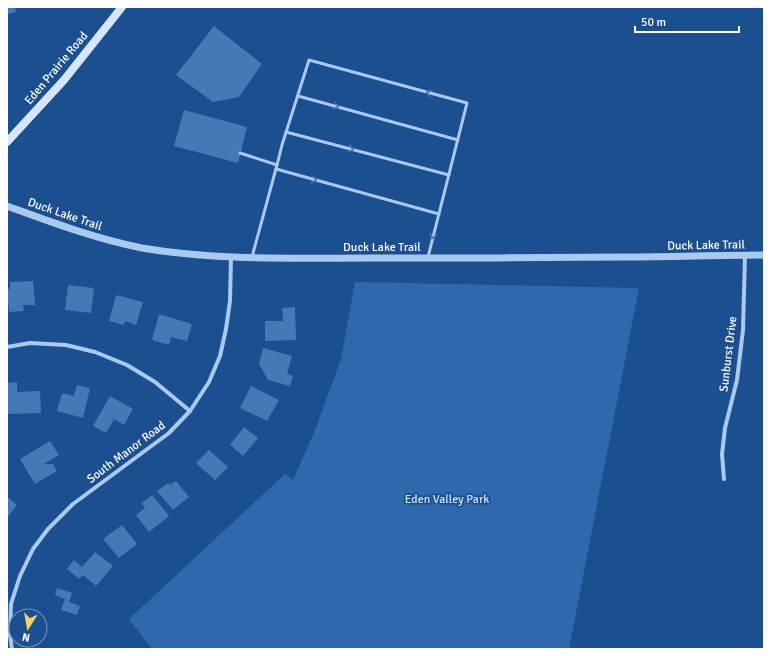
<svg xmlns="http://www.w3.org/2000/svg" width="771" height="656" font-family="Signika,sans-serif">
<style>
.green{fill:#2e69ad}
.building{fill:#4478b7}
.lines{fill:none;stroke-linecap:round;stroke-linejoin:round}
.service{stroke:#a9c9ee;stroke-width:3}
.minor{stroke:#a9c9ee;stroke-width:4}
.tertiary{stroke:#a9c9ee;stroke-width:7}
.secondary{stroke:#d6e6fa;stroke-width:8}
.oneway{stroke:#4674ac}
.labels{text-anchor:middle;stroke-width:3.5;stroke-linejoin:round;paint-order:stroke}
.street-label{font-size:12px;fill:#fff;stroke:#1b4f8f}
.park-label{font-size:12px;fill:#cfe3fa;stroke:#1b4f8f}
</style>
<rect width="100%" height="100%" fill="#1b4f8f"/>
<polygon class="green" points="355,282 639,288 569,649 152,649 129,619 285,474 293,480 315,430 341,359"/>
<g class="building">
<polygon points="7,7 15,7 16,12 7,14"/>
<polygon points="214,26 262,64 239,97 213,102 176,75"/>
<polygon points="184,110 247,127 238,163 174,146"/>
<polygon points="33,281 35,305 23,305 24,311 9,312 7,289 10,289 10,282"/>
<polygon points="68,285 94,288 91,313 65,310"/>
<polygon points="116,295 143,302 136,325 125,321 124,325 109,321"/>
<polygon points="295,307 296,340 265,341 265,321 283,321 282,308"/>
<polygon points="159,314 192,324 187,341 171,337 169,345 152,340"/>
<polygon points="263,348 292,356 287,374 293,376 290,386 268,380 259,364"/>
<polygon points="17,382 17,392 40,391 41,413 7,414 7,383"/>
<polygon points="77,385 90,388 83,418 57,411 62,393 74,396"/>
<polygon points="251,386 279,400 267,421 240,408"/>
<polygon points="110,396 133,409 124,425 114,419 106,433 93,426"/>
<polygon points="244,427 258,438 243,456 230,445"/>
<polygon points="50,441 59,455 44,464 53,464 57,471 35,484 20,459"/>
<polygon points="209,450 228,467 215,480 196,463"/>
<polygon points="176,481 189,497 173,510 157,491 168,483 170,485"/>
<polygon points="152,495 169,516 149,532 136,515 145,508 142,503"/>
<polygon points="7,497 17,505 7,518"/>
<polygon points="122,525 137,544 119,558 103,539"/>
<polygon points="95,552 113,566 96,586 83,575 79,579 67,569 74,560 82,567"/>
<polygon points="57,588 72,593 69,602 80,606 77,615 61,610 65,599 55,595"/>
</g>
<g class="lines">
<g class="service">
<polyline points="298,96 458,140"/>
<polyline points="286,132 449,175"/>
<polyline points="240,153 277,165 252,257"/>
<polyline points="277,165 282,145 309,60 467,103 428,257"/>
<polyline points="276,169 439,214"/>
</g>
<g class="minor">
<polyline points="7,347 30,343 66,345 95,352 127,365 155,382 190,411"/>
<polyline points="724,479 722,454 725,428 737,380 743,330 745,255"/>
<polyline points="12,649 10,635 11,604 20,576 33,549 48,529 73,504 169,433 190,411 209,382 220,356 226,329 230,301 231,257"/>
</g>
<path class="tertiary" d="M7,206c44,16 89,33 135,42 76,13 154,10 230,10 85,0 169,0 254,-1 46,0 92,-2 138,-2"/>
<polyline class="secondary" points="7,142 64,80 122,7"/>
</g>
<defs><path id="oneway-chevron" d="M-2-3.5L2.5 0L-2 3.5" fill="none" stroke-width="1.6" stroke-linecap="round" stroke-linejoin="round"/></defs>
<g class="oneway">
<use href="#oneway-chevron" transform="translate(429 93) rotate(-164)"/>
<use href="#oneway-chevron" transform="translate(336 106) rotate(15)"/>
<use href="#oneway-chevron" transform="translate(351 149) rotate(15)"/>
<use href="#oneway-chevron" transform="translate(314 180) rotate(16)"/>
<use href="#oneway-chevron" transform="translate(433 236) rotate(104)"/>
</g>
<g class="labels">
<g class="street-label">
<text transform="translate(56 68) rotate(-50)" y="4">Eden Prairie Road</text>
<text transform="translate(65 214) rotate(19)" y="4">Duck Lake Trail</text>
<text transform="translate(706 245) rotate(-1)" y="4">Duck Lake Trail</text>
<text x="382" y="251">Duck Lake Trail</text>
<text transform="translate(728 354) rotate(-83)" y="4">Sunburst Drive</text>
<text transform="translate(126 452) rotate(-37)" y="4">South Manor Road</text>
</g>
<g class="park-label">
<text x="447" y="503">Eden Valley Park</text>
</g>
</g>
<rect width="771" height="656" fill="none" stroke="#ffffff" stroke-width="16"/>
<g transform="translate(28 628) rotate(191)"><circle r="19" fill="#1b4f8f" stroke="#7695bc"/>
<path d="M0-3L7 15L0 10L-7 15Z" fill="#ffd166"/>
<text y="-6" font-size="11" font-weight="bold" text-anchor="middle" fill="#ffffff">N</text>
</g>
<path d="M635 26v6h104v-6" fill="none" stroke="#ffffff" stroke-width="2"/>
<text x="641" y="26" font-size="12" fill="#ffffff" stroke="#1b4f8f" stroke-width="3" paint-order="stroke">50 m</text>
</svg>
